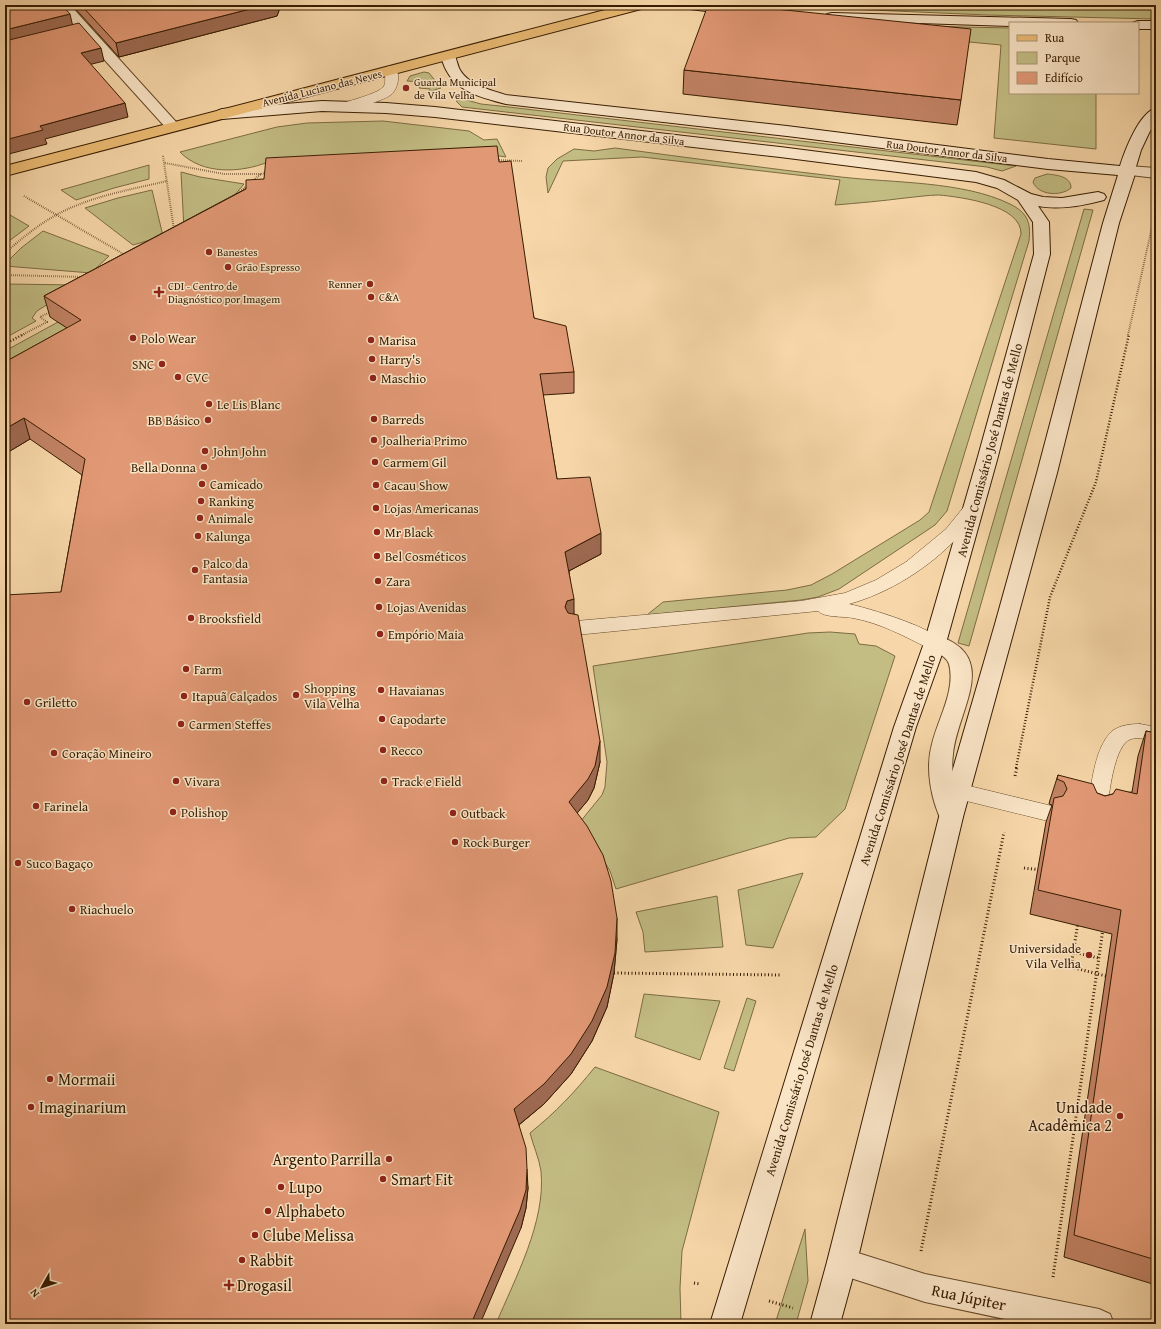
<svg xmlns="http://www.w3.org/2000/svg" width="1161" height="1329" font-family="'Gentium Book Plus',serif">
<style>
.green{fill:#c3bd84;stroke:#7d6c42}
.water{fill:#9ebaa6;stroke:#757b64}
.lines{fill:none;stroke-linecap:round;stroke-linejoin:round}
.service-casing{stroke:#674b2a;stroke-width:1}
.minor-casing{stroke:#674b2a;stroke-width:2}
.tertiary-casing{stroke:#674b2a;stroke-width:2}
.secondary-casing{stroke:#371c00;stroke-width:2}
.primary-casing{stroke:#371c00;stroke-width:2}
.path-far2{stroke:#371c00;stroke-width:2;stroke-dasharray:0.5 1.5;stroke-linecap:butt}
.path-far1{stroke:#371c00;stroke-width:2.5;stroke-dasharray:1 2;stroke-linecap:butt}
.path{stroke:#371c00;stroke-width:3;stroke-dasharray:1 2.5;stroke-linecap:butt}
.service{fill:#fae5c7;fill-rule:evenodd}
.minor{fill:#fae5c7;fill-rule:evenodd}
.tertiary{fill:#fae5c7;fill-rule:evenodd}
.secondary{fill:#fae5c7;fill-rule:evenodd}
.primary{fill:#ecbc74;fill-rule:evenodd}
.wall{fill:#c28365;stroke:#371c00}
.shaded-wall{fill:#9e6a52;stroke:#371c00}
.building{fill:#e19875;stroke:#371c00}
.poi-dot{fill:#8f2418;stroke:#fae5c7;stroke-width:1.5}
.labels{text-anchor:middle;stroke-width:3;stroke-linejoin:round;paint-order:stroke}
.far-poi-label{font-size:11px;fill:#371c00;stroke:#fae5c7;text-anchor:start}
.far-street-label{font-size:11px;fill:#371c00;stroke:#fae5c7}
.poi-label{font-size:13px;fill:#371c00;stroke:#fae5c7;text-anchor:start}
.street-label{font-size:13px;fill:#371c00;stroke:#fae5c7}
.near-poi-label{font-size:16px;fill:#371c00;stroke:#fae5c7;text-anchor:start}
.near-street-label{font-size:16px;fill:#371c00;stroke:#fae5c7}
</style>
<rect width="100%" height="100%" fill="#f7d7a9"/>
<filter id="stains"><feTurbulence type="fractalNoise" baseFrequency=".005" numOctaves="4"/><feColorMatrix values="0 0 0 0 .2 0 0 0 0 .09 0 0 0 0 .02 0 0 0 .5 -.17"/></filter>
<radialGradient id="worn" r=".72"><stop offset=".6" stop-color="#630" stop-opacity="0"/><stop offset="1" stop-color="#630" stop-opacity=".3"/></radialGradient>
<g class="green">
<polygon points="756,5 975,5 1093,9 1116,6 1156,8 1156,19 987,15"/>
<polygon points="714,18 872,25 1010,28 1010,93 1096,93 1096,149 994,138 1001,45"/>
<polygon points="424,72 429,73 441,88 428,92 430,89 419,88 422,82 407,81 410,76"/>
<polygon points="463,99 481,104 500,106 1016,166 1002,171 987,167 462,107 456,101"/>
<path d="M383,121l86,10 15,9 13,-1 9,18 -27,-4 -211,9c-27,11 -66,13 -88,-10l97,-25 30,-4z"/>
<path d="M615,148c75,10 150,20 226,29 52,6 122,4 169,27 18,9 21,19 19,37l-82,270 -12,14 -96,64 -21,8 -17,3 -154,15 16,-13 124,-12 24,-5 21,-11 88,-54 9,-8 92,-278c1,-29 -60,-37 -82,-39 -11,0 -23,2 -34,3 -23,3 -46,5 -70,7l5,-25 -198,-23 -79,4 -15,32 -2,-16 2,-9 9,-9 17,-10 20,2z"/>
<polygon points="149,165 149,179 114,188 76,200 61,190"/>
<polygon points="181,172 200,177 244,184 233,197 184,230"/>
<path d="M1047,174c9,1 24,2 24,14 -11,9 -33,7 -38,-6l2,-4z"/>
<polygon points="152,190 163,236 133,245 85,208 118,198"/>
<polygon points="1084,209 1093,210 969,646 958,643"/>
<polygon points="5,212 29,226 5,244"/>
<polygon points="43,231 109,256 91,273 5,266 5,264 21,248"/>
<polygon points="5,284 78,285 37,311 32,318 36,321 5,338"/>
<polygon points="58,322 88,340 5,387 5,351"/>
<polygon points="830,632 855,634 859,644 876,646 895,656 845,809 816,837 789,838 616,889 610,871 580,822 602,795 605,787 607,762 593,666 808,633"/>
<polygon points="803,873 773,948 746,945 738,890"/>
<polygon points="717,896 723,947 645,952 643,932 636,912"/>
<polygon points="644,994 720,1001 700,1060 635,1037"/>
<polygon points="747,998 756,1001 734,1071 724,1068"/>
<path d="M595,1067l124,45 -37,139 -2,37 1,36h-185c19,-46 50,-102 45,-153 -2,-13 -8,-26 -11,-38 26,-21 44,-40 65,-66z"/>
<polygon points="805,1229 808,1281 796,1324 775,1324"/>
</g>
<polygon class="water" points="976,5 1156,5 1156,8 1116,6 1093,9"/>
<g class="lines">
<defs>
<g id="service">
<path d="M391,66l4,1c6,8 3,24 -6,29 -8,5 -37,15 -46,13l-2,-3 2,-3c9,-3 37,-10 41,-17 3,-6 -1,-13 3,-19z"/>
<path d="M973,501l6,2 3,4 -3,4c-7,9 -13,18 -21,26 -29,31 -69,56 -109,67 19,4 86,24 95,39l-2,5 -7,2 -7,-2c-24,-12 -48,-25 -75,-30 -10,-2 -28,0 -35,-7l-242,24 -7,-2 -2,-5 2,-5 7,-2 225,-20 44,-8 31,-13 30,-18 40,-33 21,-26z"/>
<path d="M1140,724l16,3v14c-7,-1 -17,-4 -25,-2 -17,5 -22,56 -24,72l-3,6 -7,2 -7,-2c-1,-2 -3,-4 -3,-6 -1,-3 1,-9 2,-12 3,-20 7,-52 22,-67 8,-7 20,-8 29,-8z"/>
<polygon points="957,783 1048,805 1055,807 1058,813 1055,819 1048,821 950,797 947,791 950,785"/>
</g>
<polygon id="minor" points="842,1248 925,1274 1099,1309 1110,1314 1114,1324 1028,1324 925,1302 832,1272 827,1262 832,1252"/>
<g id="tertiary">
<polygon points="55,5 70,5 177,123 180,126 177,129 172,131 167,129"/>
<polygon points="1128,166 1156,168 1156,178 1122,174 1120,171 1122,168"/>
<path d="M935,635c68,20 22,75 18,119 -3,21 4,43 10,63l-4,7 -8,2 -8,-2c-12,-23 -18,-56 -11,-80 6,-25 24,-54 17,-80 -4,-11 -19,-12 -25,-21l3,-5z"/>
</g>
<g id="secondary">
<polygon points="683,5 724,5 743,8 745,11 743,14 738,15 690,9 685,8"/>
<polygon points="832,13 1071,19 1076,20 1078,23 1010,23 1010,26 827,20 825,17 827,14"/>
<polygon points="1138,21 1156,21 1156,29 1138,29 1138,23 1132,23"/>
<path d="M448,52l5,1c4,5 4,12 7,17 9,15 30,20 46,25l281,31 261,33 72,7c5,-16 19,-53 36,-58v15l-6,8 -9,19 -6,20 1,1 -17,52 -62,250 -94,344 -106,445 -17,62h-30l17,-62 112,-445 56,-193 42,-151 66,-250 15,-48 -70,-6 -261,-33 -281,-32c-30,-8 -57,-14 -65,-48l2,-3z"/>
<path d="M322,101l64,2 49,4 345,40 196,25 28,8 27,14 12,3 19,1 36,-6 6,2 2,3 -2,3c-22,6 -44,10 -66,6l11,16 1,32 -53,206 -51,183 -30,84 -176,597h-30l184,-597 30,-84 53,-183 57,-206 -1,-32 -15,-22 -21,-12 -21,-6 -196,-25 -345,-40 -49,-4 -64,-2 -100,8 -5,-2 -3,-3 3,-3 5,-2z"/>
</g>
<polygon id="primary" points="624,5 647,5 645,8 5,176 5,166"/>
</defs>
<use href="#service" class="service-casing"/>
<use href="#minor" class="minor-casing"/>
<use href="#tertiary" class="tertiary-casing"/>
<use href="#secondary" class="secondary-casing"/>
<use href="#primary" class="primary-casing"/>
<g class="path-far2">
<polyline points="163,156 174,230"/>
<polyline points="497,160 522,161"/>
<polyline points="165,163 224,174 261,174"/>
<polyline points="252,181 261,174 266,173"/>
<polyline points="237,194 248,185"/>
<polyline points="24,196 125,255"/>
<path d="M5,253c16,-14 33,-28 51,-38 35,-19 73,-25 111,-34"/>
<polyline points="5,275 82,277"/>
<polyline points="22,335 47,322 40,317 50,312"/>
<polyline points="1128,335 1156,209"/>
</g>
<g class="path-far1">
<polyline points="5,344 24,334"/>
<polyline points="1016,768 1050,597 1096,482 1129,334"/>
</g>
<g class="path">
<polyline points="1015,776 1017,767"/>
<polyline points="1024,868 1041,870"/>
<polyline points="1078,922 1071,967 1106,976"/>
<polyline points="1073,952 1099,958"/>
<polyline points="614,973 782,975"/>
<polyline points="921,1251 1004,832"/>
<polyline points="1053,1277 1103,929"/>
<polyline points="694,1283 700,1284"/>
<polyline points="769,1301 793,1308"/>
</g>
<use href="#service" class="service"/>
<use href="#minor" class="minor"/>
<use href="#tertiary" class="tertiary"/>
<use href="#secondary" class="secondary"/>
<use href="#primary" class="primary"/>
</g>
<g class="wall">
<polygon points="72,5 281,5 277,16 119,57"/>
<polygon points="684,70 961,100 957,125 683,94"/>
<polygon points="499,162 534,318 574,372 574,393 543,395 557,479 601,554 569,571 574,614 600,762 594,788 588,800 577,813 617,939 614,973 607,1007 592,1041 571,1074 544,1104 519,1125 528,1188 526,1208 521,1228 61,592 82,475 30,439 5,454 5,362 67,328 50,317 44,296 264,179"/>
<polygon points="1146,731 1156,733 1156,1285 1064,1257 1112,934 1030,914 1046,822 1052,805 1049,804 1050,800 1058,775 1097,793 1105,796 1113,794 1132,792 1138,756"/>
</g>
<g class="shaded-wall">
<polygon points="266,5 281,5 277,16 119,57 116,43"/>
<polygon points="70,14 73,27 5,44 5,30"/>
<polygon points="101,48 104,61 84,66 81,53"/>
<polygon points="125,103 128,117 45,139 47,144 5,155 5,140 40,126"/>
<polygon points="24,418 30,439 5,454 5,429"/>
<polygon points="601,533 601,554 565,573 565,552"/>
<polygon points="574,599 574,620 568,622 565,607 567,601"/>
<polygon points="600,741 600,762 594,788 588,800 569,823 569,802"/>
<polygon points="617,918 617,939 614,973 607,1007 592,1041 571,1074 544,1104 515,1128 514,1109"/>
<polygon points="527,1169 528,1188 526,1208 521,1228 480,1324 471,1324"/>
</g>
<g class="building">
<polygon points="5,5 62,5 70,14 5,30"/>
<polygon points="81,5 266,5 116,43"/>
<polygon points="708,5 736,5 971,29 961,100 684,70"/>
<polygon points="79,23 101,48 81,53 125,103 40,126 43,130 5,140 5,41"/>
<polygon points="497,146 499,162 511,161 534,318 566,326 574,372 540,374 557,479 590,477 601,533 565,552 574,599 567,601 565,607 568,613 578,615 600,741 595,766 588,779 569,802 587,826 603,855 611,881 617,918 615,953 607,987 592,1021 571,1054 544,1084 514,1109 526,1148 527,1169 526,1190 520,1210 471,1324 5,1324 5,595 61,592 85,459 24,418 5,429 5,362 81,320 44,296 246,189 246,180 264,179 266,158"/>
<polygon points="1146,731 1156,733 1156,1260 1074,1235 1121,910 1038,890 1054,798 1063,796 1067,789 1064,782 1057,779 1058,775 1093,784 1097,793 1105,796 1113,794 1116,789 1137,794"/>
</g>
<g class="poi-dot">
<circle cx="406" cy="88" r="4"/>
<circle cx="209" cy="252" r="4"/>
<circle cx="228" cy="267" r="4"/>
<circle cx="370" cy="284" r="4"/>
<path d="M157 286h4v4h4v4h-4v4h-4v-4h-4v-4h4z"/>
<circle cx="371" cy="297" r="4"/>
<circle cx="133" cy="338" r="4"/>
<circle cx="371" cy="340" r="4"/>
<circle cx="372" cy="359" r="4"/>
<circle cx="162" cy="364" r="4"/>
<circle cx="178" cy="377" r="4"/>
<circle cx="373" cy="378" r="4"/>
<circle cx="209" cy="404" r="4"/>
<circle cx="374" cy="419" r="4"/>
<circle cx="208" cy="420" r="4"/>
<circle cx="374" cy="440" r="4"/>
<circle cx="205" cy="451" r="4"/>
<circle cx="375" cy="462" r="4"/>
<circle cx="204" cy="467" r="4"/>
<circle cx="202" cy="484" r="4"/>
<circle cx="376" cy="485" r="4"/>
<circle cx="201" cy="501" r="4"/>
<circle cx="376" cy="508" r="4"/>
<circle cx="200" cy="518" r="4"/>
<circle cx="377" cy="532" r="4"/>
<circle cx="198" cy="536" r="4"/>
<circle cx="377" cy="556" r="4"/>
<circle cx="195" cy="570" r="4"/>
<circle cx="378" cy="581" r="4"/>
<circle cx="379" cy="607" r="4"/>
<circle cx="191" cy="618" r="4"/>
<circle cx="380" cy="634" r="4"/>
<circle cx="186" cy="669" r="4"/>
<circle cx="381" cy="690" r="4"/>
<circle cx="296" cy="695" r="4"/>
<circle cx="184" cy="696" r="4"/>
<circle cx="27" cy="702" r="4"/>
<circle cx="382" cy="719" r="4"/>
<circle cx="181" cy="724" r="4"/>
<circle cx="383" cy="750" r="4"/>
<circle cx="54" cy="753" r="4"/>
<circle cx="176" cy="781" r="4"/>
<circle cx="384" cy="781" r="4"/>
<circle cx="36" cy="806" r="4"/>
<circle cx="173" cy="812" r="4"/>
<circle cx="453" cy="813" r="4"/>
<circle cx="455" cy="842" r="4"/>
<circle cx="18" cy="863" r="4"/>
<circle cx="72" cy="909" r="4"/>
<circle cx="1089" cy="955" r="4"/>
<circle cx="50" cy="1079" r="4"/>
<circle cx="31" cy="1107" r="4"/>
<circle cx="1120" cy="1116" r="4"/>
<circle cx="389" cy="1159" r="4"/>
<circle cx="383" cy="1179" r="4"/>
<circle cx="281" cy="1187" r="4"/>
<circle cx="268" cy="1211" r="4"/>
<circle cx="255" cy="1235" r="4"/>
<circle cx="242" cy="1260" r="4"/>
<path d="M227 1279h4v4h4v4h-4v4h-4v-4h-4v-4h4z"/>
</g>
<g class="labels">
<g class="far-poi-label">
<text x="414" y="86">Guarda Municipal<tspan x="414" dy="13">de Vila Velha</tspan></text>
<text x="217" y="256">Banestes</text>
<text x="236" y="271">Grão Espresso</text>
<text x="362" y="288" text-anchor="end">Renner</text>
<text x="168" y="290">CDI - Centro de<tspan x="168" dy="13">Diagnóstico por Imagem</tspan></text>
<text x="379" y="301">C&amp;A</text>
</g>
<g class="far-street-label">
<text transform="translate(322 88) rotate(-14)" y="4">Avenida Luciano das Neves</text>
<text transform="translate(624 134) rotate(7)" y="4">Rua Doutor Annor da Silva</text>
<text transform="translate(947 151) rotate(7)" y="4">Rua Doutor Annor da Silva</text>
</g>
<g class="poi-label">
<text x="141" y="343">Polo Wear</text>
<text x="379" y="345">Marisa</text>
<text x="380" y="364">Harry's</text>
<text x="154" y="369" text-anchor="end">SNC</text>
<text x="186" y="382">CVC</text>
<text x="381" y="383">Maschio</text>
<text x="217" y="409">Le Lis Blanc</text>
<text x="382" y="424">Barreds</text>
<text x="200" y="425" text-anchor="end">BB Básico</text>
<text x="382" y="445">Joalheria Primo</text>
<text x="213" y="456">John John</text>
<text x="383" y="467">Carmem Gil</text>
<text x="196" y="472" text-anchor="end">Bella Donna</text>
<text x="210" y="489">Camicado</text>
<text x="384" y="490">Cacau Show</text>
<text x="209" y="506">Ranking</text>
<text x="384" y="513">Lojas Americanas</text>
<text x="208" y="523">Animale</text>
<text x="385" y="537">Mr Black</text>
<text x="206" y="541">Kalunga</text>
<text x="385" y="561">Bel Cosméticos</text>
<text x="203" y="568">Palco da<tspan x="203" dy="15">Fantasia</tspan></text>
<text x="386" y="586">Zara</text>
<text x="387" y="612">Lojas Avenidas</text>
<text x="199" y="623">Brooksfield</text>
<text x="388" y="639">Empório Maia</text>
<text x="194" y="674">Farm</text>
<text x="304" y="693">Shopping<tspan x="304" dy="15">Vila Velha</tspan></text>
<text x="389" y="695">Havaianas</text>
<text x="192" y="701">Itapuã Calçados</text>
<text x="35" y="707">Griletto</text>
<text x="390" y="724">Capodarte</text>
<text x="189" y="729">Carmen Steffes</text>
<text x="391" y="755">Recco</text>
<text x="62" y="758">Coração Mineiro</text>
<text x="184" y="786">Vivara</text>
<text x="392" y="786">Track e Field</text>
<text x="44" y="811">Farinela</text>
<text x="181" y="817">Polishop</text>
<text x="461" y="818">Outback</text>
<text x="463" y="847">Rock Burger</text>
<text x="26" y="868">Suco Bagaço</text>
<text x="80" y="914">Riachuelo</text>
<text x="1081" y="953" text-anchor="end">Universidade<tspan x="1081" dy="15">Vila Velha</tspan></text>
</g>
<g class="street-label">
<text transform="translate(989 450) rotate(-75)" y="5">Avenida Comissário José Dantas de Mello</text>
<text transform="translate(897 760) rotate(-72)" y="5">Avenida Comissário José Dantas de Mello</text>
<text transform="translate(801 1070) rotate(-73)" y="5">Avenida Comissário José Dantas de Mello</text>
</g>
<g class="near-poi-label">
<text x="58" y="1085">Mormaii</text>
<text x="39" y="1113">Imaginarium</text>
<text x="1112" y="1113" text-anchor="end">Unidade<tspan x="1112" dy="18">Acadêmica 2</tspan></text>
<text x="381" y="1165" text-anchor="end">Argento Parrilla</text>
<text x="391" y="1185">Smart Fit</text>
<text x="289" y="1193">Lupo</text>
<text x="276" y="1217">Alphabeto</text>
<text x="263" y="1241">Clube Melissa</text>
<text x="250" y="1266">Rabbit</text>
<text x="237" y="1291">Drogasil</text>
</g>
<g class="near-street-label">
<text transform="translate(969 1297) rotate(12)" y="6">Rua Júpiter</text>
</g>
</g>
<rect width="1161" height="1329" fill="none" stroke="#f7d7a9" stroke-width="20"/>
<rect x="6" y="6" width="1149" height="1317" fill="none" stroke="#371c00" stroke-width="2"/>
<rect x="10" y="10" width="1141" height="1309" fill="none" stroke="#371c00"/>
<rect x="1009" y="22" width="130" height="72" fill="#fae5c7" stroke="#ac9577"/>
<rect x="1017" y="35" width="20" height="6" fill="#ecbc74" stroke="#ac9577"/>
<text x="1045" y="42" font-size="12" fill="#371c00">Rua</text>
<rect x="1017" y="52" width="20" height="12" fill="#c3bd84" stroke="#ac9577"/>
<text x="1045" y="62" font-size="12" fill="#371c00">Parque</text>
<rect x="1017" y="72" width="20" height="12" fill="#e19875" stroke="#ac9577"/>
<text x="1045" y="82" font-size="12" fill="#371c00">Edifício</text>
<g transform="translate(42 1287) rotate(231)" stroke="#fae5c7" stroke-width="3" paint-order="stroke">
<path d="M0-3L7 15L0 10L-7 15Z" fill="#371c00"/>
<text y="-6" font-size="11" font-weight="bold" text-anchor="middle" fill="#371c00">N</text>
</g>
<rect width="100%" height="100%" filter="url(#stains)"/>
<rect width="100%" height="100%" fill="url(#worn)"/>
</svg>
